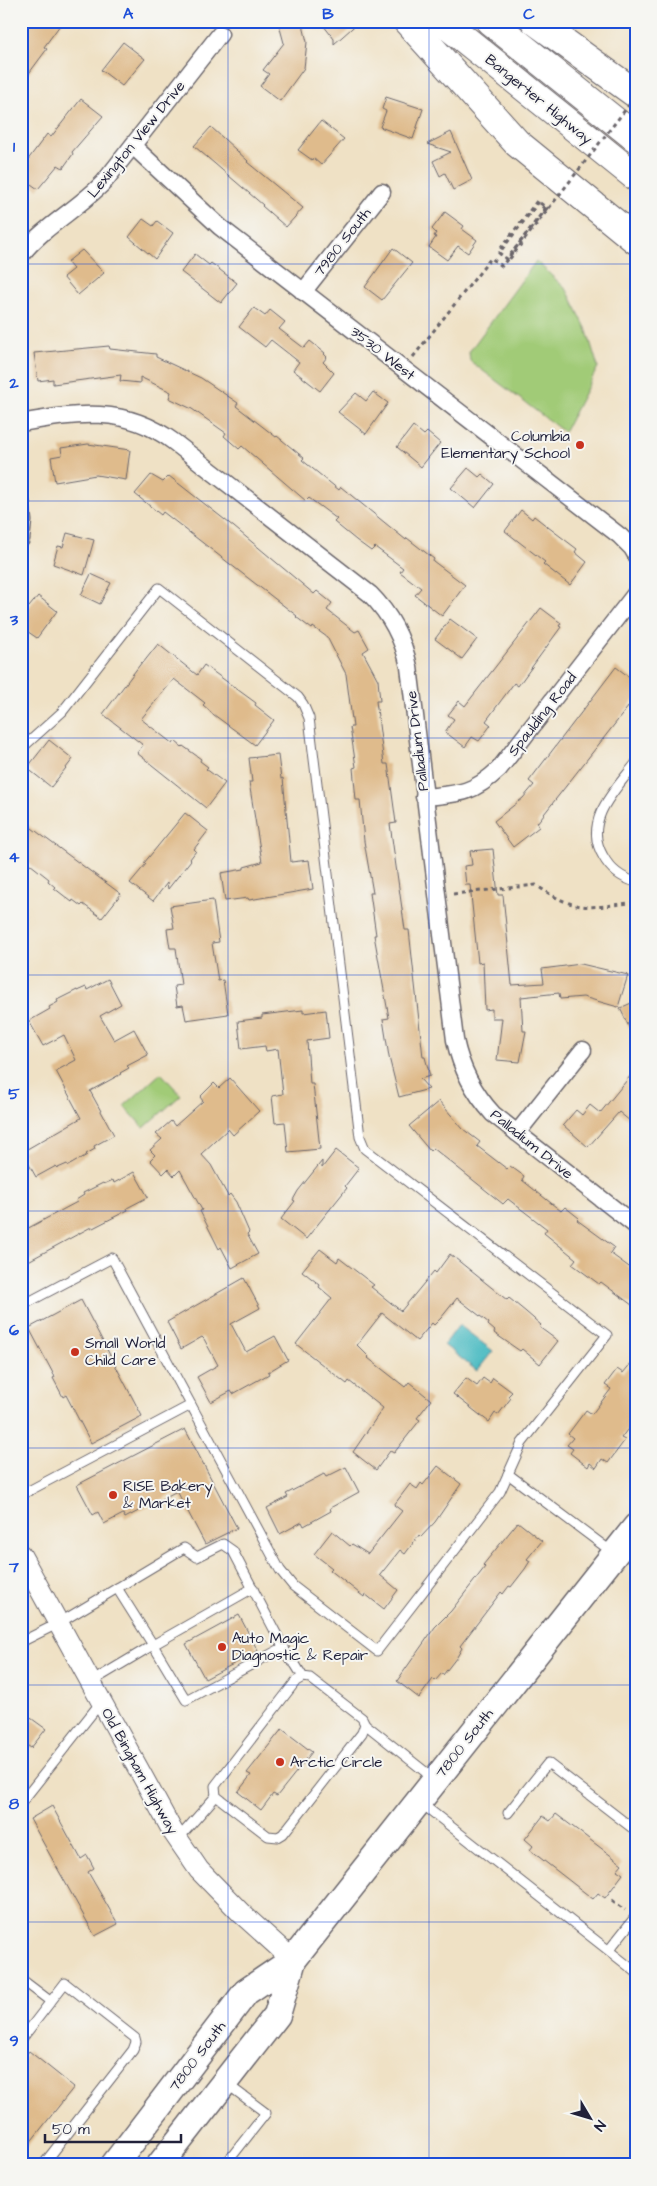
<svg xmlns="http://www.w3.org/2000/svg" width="657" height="2186" font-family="'Architects Daughter',sans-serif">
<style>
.green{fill:#a1cb77;stroke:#627659}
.water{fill:#4ebcc3;stroke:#386f7f}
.building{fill:#dfbb8c}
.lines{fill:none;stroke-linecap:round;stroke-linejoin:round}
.service-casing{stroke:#6a656b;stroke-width:11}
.minor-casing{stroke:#6a656b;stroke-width:19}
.tertiary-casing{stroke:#6a656b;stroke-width:22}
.primary-casing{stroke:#6a656b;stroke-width:29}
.motorway-casing{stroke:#6a656b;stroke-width:30}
.path{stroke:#6a656b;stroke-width:3;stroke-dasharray:4 4;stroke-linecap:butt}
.service{stroke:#fff;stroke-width:9}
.minor{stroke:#fff;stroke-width:16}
.tertiary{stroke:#fff;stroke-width:20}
.primary{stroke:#fff;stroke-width:26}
.motorway{stroke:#fff;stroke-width:28}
.path-bridge{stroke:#6a656b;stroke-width:3;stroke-dasharray:4 4;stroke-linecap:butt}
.grid{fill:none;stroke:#1d4ed8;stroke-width:1;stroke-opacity:0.55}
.poi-dot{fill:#c8321e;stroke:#f6f6f2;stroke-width:2}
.labels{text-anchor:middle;stroke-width:4;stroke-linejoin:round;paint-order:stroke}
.street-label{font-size:15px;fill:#22223b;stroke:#f6f6f2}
.poi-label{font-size:15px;fill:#22223b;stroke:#f6f6f2;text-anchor:start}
.neatline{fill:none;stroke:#1d4ed8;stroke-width:2}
.grid-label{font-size:16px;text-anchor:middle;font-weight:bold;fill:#1d4ed8}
</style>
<rect width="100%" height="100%" fill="#f6f6f2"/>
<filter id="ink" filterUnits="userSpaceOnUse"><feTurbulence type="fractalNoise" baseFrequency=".02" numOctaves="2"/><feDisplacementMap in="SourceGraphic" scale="10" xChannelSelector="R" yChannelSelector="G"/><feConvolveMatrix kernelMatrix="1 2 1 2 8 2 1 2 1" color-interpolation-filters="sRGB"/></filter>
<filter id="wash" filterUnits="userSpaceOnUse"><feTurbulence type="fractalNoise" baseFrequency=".0096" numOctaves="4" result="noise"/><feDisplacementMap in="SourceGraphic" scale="20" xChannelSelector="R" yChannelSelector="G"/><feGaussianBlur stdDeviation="1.12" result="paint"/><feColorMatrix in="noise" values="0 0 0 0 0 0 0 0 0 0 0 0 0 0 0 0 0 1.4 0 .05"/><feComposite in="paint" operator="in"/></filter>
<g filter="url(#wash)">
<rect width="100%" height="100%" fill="#efe1c5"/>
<g class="green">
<polygon points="536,261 567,290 586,328 598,367 564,432 470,361 469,352"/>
<polygon points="161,1073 181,1095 144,1128 124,1106"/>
</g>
<polygon class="water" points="459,1325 493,1351 477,1371 444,1345"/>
<g id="blocks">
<g class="building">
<polygon points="21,21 63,21 44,47 47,49 21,84"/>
<polygon points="278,21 302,21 307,42 304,68 280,101 260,86 269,74 263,70 284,43"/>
<polygon points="320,21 360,21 334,44 334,39"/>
<polygon points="123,42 145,59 122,86 101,70"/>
<polygon points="386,97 423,109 413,139 380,127 386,111 382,109"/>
<polygon points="81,99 103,116 72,152 73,154 63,168 58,165 38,189 21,177 21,169 47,134 51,137"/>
<polygon points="321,121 344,139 321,165 313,158 312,160 298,150"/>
<polygon points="211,127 248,161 247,162 303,208 286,227 262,206 263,205 194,146"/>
<polygon points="451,132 472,180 453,190 445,173 440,176 433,161 451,152 427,144"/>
<polygon points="445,212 464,226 462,229 477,240 468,253 458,246 447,260 429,247 436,237 434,236 436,233 432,229"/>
<polygon points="143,219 153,226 157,221 173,233 155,259 129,237"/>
<polygon points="393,248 412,263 382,300 365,287"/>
<polygon points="82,250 104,273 78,295 63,277 73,269 67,262"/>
<polygon points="195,254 209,265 211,263 237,283 221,303 181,272"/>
<polygon points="254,308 265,316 270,310 285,322 279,329 304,348 310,341 325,353 324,354 327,357 323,362 334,373 320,391 293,370 299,362 271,340 265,347 239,327"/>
<polygon points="109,346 110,349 156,354 156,357 201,378 238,403 236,406 276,437 277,436 304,458 302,460 339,490 341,487 406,540 407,538 434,559 433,561 465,585 442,616 415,595 421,588 400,572 403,568 375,547 371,551 356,540 334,522 337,519 309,498 306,501 242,446 239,449 224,436 226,433 192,409 169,398 171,392 140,377 140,383 120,381 121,375 53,384 53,379 38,381 34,353"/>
<polygon points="373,392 388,403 366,434 338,412 356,393 366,401"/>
<polygon points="413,426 424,435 427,432 440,443 421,467 397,447"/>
<polygon points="88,444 130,450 126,480 96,475 55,482 51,457 62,455 61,448"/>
<polygon points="468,468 479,477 482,474 494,484 475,508 451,488"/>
<polygon points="151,475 163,482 169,476 234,527 314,594 317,591 332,603 327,610 355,632 359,630 369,648 363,652 378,680 380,701 376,701 384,764 388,764 396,823 390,824 405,930 409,930 423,1057 425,1057 430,1076 420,1079 429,1089 399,1097 389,1057 383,1019 389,1018 374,935 376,935 370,893 373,893 364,841 360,800 356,800 353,768 356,767 350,727 353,727 346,674 327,637 313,627 312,629 296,617 297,616 163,512 161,515 135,494"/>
<polygon points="521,510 532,519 534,516 548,527 577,549 575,552 587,562 570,585 543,564 545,562 505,531"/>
<polygon points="67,533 94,540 84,575 53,564 58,546 63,547"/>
<polygon points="91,574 111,583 100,604 81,595"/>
<polygon points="38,596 57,611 37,638 21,627 21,601 29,607"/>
<polygon points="541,608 561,623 559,626 561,627 518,686 514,683 486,721 491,725 479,741 472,737 465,747 445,732 454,719 448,715 459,701 465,706"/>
<polygon points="450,619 477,639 462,659 435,639"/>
<polygon points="158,644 197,675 204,665 256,703 255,705 274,720 255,745 210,712 210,711 203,705 205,703 174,679 141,719 173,744 175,741 182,747 183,746 201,759 200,761 208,767 206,769 225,783 206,808 137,753 143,745 103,714 142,662 143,663"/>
<polygon points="616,667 636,682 636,697 537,823 539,827 513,847 494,821 523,798 534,785 529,781"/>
<polygon points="49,740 73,759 51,787 27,768"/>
<polygon points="278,755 281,779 283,778 291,862 309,860 313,889 249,900 248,898 225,901 221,873 244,869 244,867 262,862 249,782 252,782 249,758"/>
<polygon points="185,813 208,831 194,849 196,851 190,859 191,860 168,889 167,883 153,901 130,883 146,864 144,863"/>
<polygon points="21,820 121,894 102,918 83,904 81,906 73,900 72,902 54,888 55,887 48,881 49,879 21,857"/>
<polygon points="493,849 498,895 503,895 512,985 544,983 542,969 581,964 628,975 618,1007 583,997 560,999 559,993 521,997 523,1031 526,1031 520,1062 497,1060 502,1018 492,1018 492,1009 485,1010 483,962 478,963 470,885 466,885 464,866 472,865 470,851"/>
<polygon points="213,900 219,942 212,943 218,981 223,980 228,1014 186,1020 183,1005 177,1006 174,986 181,985 176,948 170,948 167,929 174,928 170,906"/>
<polygon points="108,979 121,1004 100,1016 114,1040 134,1029 148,1055 127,1066 129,1068 120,1073 121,1074 90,1091 114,1135 94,1146 95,1149 86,1154 87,1155 68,1166 67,1164 58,1168 56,1166 36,1177 22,1152 81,1118 56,1071 76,1060 64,1035 43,1046 29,1021 50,1009 49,1007 58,1002 57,1000 77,990 77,991 86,987 87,990"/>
<polygon points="636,1001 636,1042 620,1008"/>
<polygon points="303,1010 303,1013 326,1010 329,1038 307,1041 310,1084 313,1084 320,1149 288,1152 285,1122 275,1123 272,1096 283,1094 278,1049 266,1051 265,1046 241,1049 238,1021 262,1018 262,1015"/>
<polygon points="636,1069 636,1126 619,1112 588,1147 563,1125 576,1110 582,1115 590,1105 600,1113"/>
<polygon points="230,1078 259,1111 233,1135 228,1129 201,1154 211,1165 228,1196 230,1194 236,1202 249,1232 247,1234 258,1254 232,1268 221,1247 219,1249 200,1211 202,1210 180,1170 174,1176 168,1169 163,1174 150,1160 155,1155 150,1150 162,1139 156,1134 171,1121 175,1126 203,1101 200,1097 214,1083 219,1088"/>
<polygon points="439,1101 463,1129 480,1142 477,1146 507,1169 510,1166 524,1176 522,1180 561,1211 565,1207 579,1218 577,1220 614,1247 610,1253 636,1272 636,1308 601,1282 599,1284 572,1264 576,1259 544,1233 547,1229 508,1199 503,1204 433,1148 430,1151 409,1126"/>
<polygon points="336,1150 359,1168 345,1186 347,1188 306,1239 281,1219 295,1201 293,1200 298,1191 322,1161 322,1168"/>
<polygon points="134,1172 148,1197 127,1208 128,1210 91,1229 91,1227 21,1265 21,1232 77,1202 76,1200 84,1195 83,1193 103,1183 104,1184 113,1180 114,1183"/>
<polygon points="320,1249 337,1262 339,1258 374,1285 371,1287 401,1311 434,1271 436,1273 450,1254 507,1300 509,1298 526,1312 541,1325 539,1327 558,1341 540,1364 522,1349 520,1351 494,1333 495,1331 488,1325 489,1323 457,1298 441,1318 434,1325 432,1323 417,1341 382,1313 357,1345 369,1357 368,1358 405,1387 409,1382 431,1400 417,1418 420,1420 394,1453 390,1451 376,1470 353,1452 383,1408 349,1381 347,1384 296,1344 332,1298 319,1287 320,1285 302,1271"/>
<polygon points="244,1278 260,1308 231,1324 246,1352 275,1336 288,1360 268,1372 269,1374 233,1394 231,1391 211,1402 197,1377 218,1365 204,1339 202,1337 181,1349 167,1322"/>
<polygon points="81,1300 142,1416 91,1443 66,1395 63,1397 53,1378 55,1377 29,1328"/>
<polygon points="636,1357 636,1418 621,1438 625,1440 608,1463 602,1459 596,1468 590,1463 588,1467 570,1453 573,1449 567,1445 573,1438 568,1434 586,1410 592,1414 611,1389 605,1385 617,1369 623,1373"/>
<polygon points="466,1378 477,1386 483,1378 490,1383 493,1378 512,1392 508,1396 511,1398 498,1415 495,1413 489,1422 453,1394"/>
<polygon points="185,1429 237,1528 205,1544 177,1491 125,1518 123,1514 104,1524 98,1512 93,1515 77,1485"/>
<polygon points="438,1466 461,1484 435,1522 421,1537 419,1535 405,1554 400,1550 380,1575 398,1590 384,1609 365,1594 364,1597 330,1570 332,1568 314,1554 332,1531 350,1546 352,1544 368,1554 402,1511 394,1505 410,1484 417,1489 421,1483 423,1485"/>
<polygon points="346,1467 359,1492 330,1508 331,1511 304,1526 302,1522 280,1534 267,1508 288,1497 286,1494 324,1474 326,1477"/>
<polygon points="518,1522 542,1541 527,1559 530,1561 525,1569 511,1587 509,1586 503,1594 501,1592 460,1646 462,1648 457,1657 443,1675 442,1673 435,1681 433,1679 419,1698 397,1681 435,1627 451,1611 485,1567 483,1565"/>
<polygon points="239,1615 258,1651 205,1679 186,1644"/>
<polygon points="21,1711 46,1729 31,1748 21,1741"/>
<polygon points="282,1729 312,1752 277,1796 273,1794 261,1810 238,1792 251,1775 247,1773"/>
<polygon points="52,1806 81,1859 87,1855 94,1868 88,1872 118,1924 95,1936 30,1819"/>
<polygon points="556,1814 622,1864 617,1870 623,1874 605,1898 598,1893 593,1899 530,1850 533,1846 525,1839 543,1816 550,1821"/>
<polygon points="29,2051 74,2087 21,2154 21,2061"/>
</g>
</g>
</g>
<g filter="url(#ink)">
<use href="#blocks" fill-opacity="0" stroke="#6a656b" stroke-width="1"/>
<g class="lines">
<defs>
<g id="service">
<polyline points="21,749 62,712 159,588 298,697 303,704 309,718 360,1137 365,1149 607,1335 522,1443 500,1492 377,1651 293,1586 280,1570 112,1258 21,1306"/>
<path d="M636,763c-20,26 -54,58 -33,93 7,13 18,22 33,26"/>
<polyline points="508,1474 612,1552"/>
<polyline points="21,1495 191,1405"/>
<polyline points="117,1588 153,1645 253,1588"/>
<polyline points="21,1642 59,1623 184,1548 197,1557 223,1544 233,1551 290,1660 295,1664 303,1677 310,1678 362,1718 365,1724 362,1733 283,1834 278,1837 268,1836 216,1796 215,1786 296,1681 303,1677"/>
<polyline points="91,1682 153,1645 186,1700 284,1647"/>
<polyline points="365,1724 433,1778"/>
<polyline points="21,1803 101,1702"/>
<polyline points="421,1803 636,1972"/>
<polyline points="508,1813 548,1763 636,1831"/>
<polyline points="178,1839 216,1796"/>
<polyline points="609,1950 636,1916"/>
<polyline points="21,1979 50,2001"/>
<polyline points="21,2040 65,1983 135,2038 136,2042 133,2050 43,2165"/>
<polyline points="225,2165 266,2113 227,2084"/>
</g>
<g id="minor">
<polyline points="133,146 220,227 620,536 632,548 636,555"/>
<path d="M21,255c23,-29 57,-46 83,-73l116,-148"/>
<polyline points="303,292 382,192"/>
<path d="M21,423c56,-10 104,-18 153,19l196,152c21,21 33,44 39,73l46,373c6,29 18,52 38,74l143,112"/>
<polyline points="21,502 23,521 21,539"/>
<path d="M424,797c34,-3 49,-3 75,-28l137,-176"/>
<polyline points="517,1133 583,1050"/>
</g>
<polyline id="tertiary" points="21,1555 173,1832 199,1870 241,1913 293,1960"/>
<g id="primary">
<polyline points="114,2165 246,1992 293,1960 636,1527"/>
<polyline points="160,2165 277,2015 293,1960"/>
</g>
<g id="motorway">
<polyline points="407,21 517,143 636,240"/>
<polyline points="442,21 636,177"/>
<polyline points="490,21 636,138"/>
<polyline points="535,21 636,94"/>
</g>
</defs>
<use href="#service" class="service-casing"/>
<use href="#minor" class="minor-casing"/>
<use href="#tertiary" class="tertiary-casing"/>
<use href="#primary" class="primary-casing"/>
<use href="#motorway" class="motorway-casing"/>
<g class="path">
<polyline points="413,357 491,258 502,266 545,209"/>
<path d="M453,894l83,-9c40,28 54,23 100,17"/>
<polyline points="612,1900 625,1910"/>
</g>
<use href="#service" class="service"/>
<use href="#minor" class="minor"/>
<use href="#tertiary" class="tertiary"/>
<use href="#primary" class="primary"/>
<use href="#motorway" class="motorway"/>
<polyline class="path-bridge" points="545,209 538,203 499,253 507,259 547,208 537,201 498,252 508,261 636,96"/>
</g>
</g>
<path class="grid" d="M228,21v2144M429,21v2144M21,264h615M21,501h615M21,738h615M21,975h615M21,1211h615M21,1448h615M21,1685h615M21,1922h615"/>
<g class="poi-dot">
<circle cx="580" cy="445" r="5"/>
<circle cx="75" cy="1352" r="5"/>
<circle cx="113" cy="1495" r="5"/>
<circle cx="222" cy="1647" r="5"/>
<circle cx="280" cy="1762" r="5"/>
</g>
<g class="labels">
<g class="street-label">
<text transform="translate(539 99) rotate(39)" y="5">Bangerter Highway</text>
<text transform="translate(136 139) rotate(-51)" y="5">Lexington View Drive</text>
<text transform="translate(342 242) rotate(-52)" y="5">7980 South</text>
<text transform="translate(383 353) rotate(38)" y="5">3530 West</text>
<text transform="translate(542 714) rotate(-52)" y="5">Spaulding Road</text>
<text transform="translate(417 741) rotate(-97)" y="5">Palladium Drive</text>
<text transform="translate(532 1144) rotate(39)" y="5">Palladium Drive</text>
<text transform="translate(464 1743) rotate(-52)" y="5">7800 South</text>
<text transform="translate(140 1771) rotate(61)" y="5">Old Bingham Highway</text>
<text transform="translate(197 2056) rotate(-53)" y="5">7800 South</text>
</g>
<g class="poi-label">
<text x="570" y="441" text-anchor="end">Columbia<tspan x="570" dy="17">Elementary School</tspan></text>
<text x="85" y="1348">Small World<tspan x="85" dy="17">Child Care</tspan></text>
<text x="123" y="1491">RISE Bakery<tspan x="123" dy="17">&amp; Market</tspan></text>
<text x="232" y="1643">Auto Magic<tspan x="232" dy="17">Diagnostic &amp; Repair</tspan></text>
<text x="290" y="1767">Arctic Circle</text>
</g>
</g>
<rect width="657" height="2186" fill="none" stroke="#f6f6f2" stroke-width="55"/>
<g transform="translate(590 2118) rotate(128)" stroke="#f6f6f2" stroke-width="4" paint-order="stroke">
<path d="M0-4L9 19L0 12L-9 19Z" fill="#22223b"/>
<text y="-8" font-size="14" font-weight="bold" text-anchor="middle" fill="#22223b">N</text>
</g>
<path d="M45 2134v8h136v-8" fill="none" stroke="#22223b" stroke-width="2.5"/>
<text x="52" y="2134" font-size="15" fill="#22223b" stroke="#f6f6f2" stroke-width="4" paint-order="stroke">50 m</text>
<rect x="28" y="28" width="602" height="2130" class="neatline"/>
<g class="grid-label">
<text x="128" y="19">A</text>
<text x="328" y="19">B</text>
<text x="529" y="19">C</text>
<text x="14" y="152">1</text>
<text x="14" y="388">2</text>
<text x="14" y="625">3</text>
<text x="14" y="862">4</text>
<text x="14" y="1099">5</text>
<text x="14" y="1335">6</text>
<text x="14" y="1572">7</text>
<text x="14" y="1809">8</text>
<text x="14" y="2046">9</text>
</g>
</svg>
